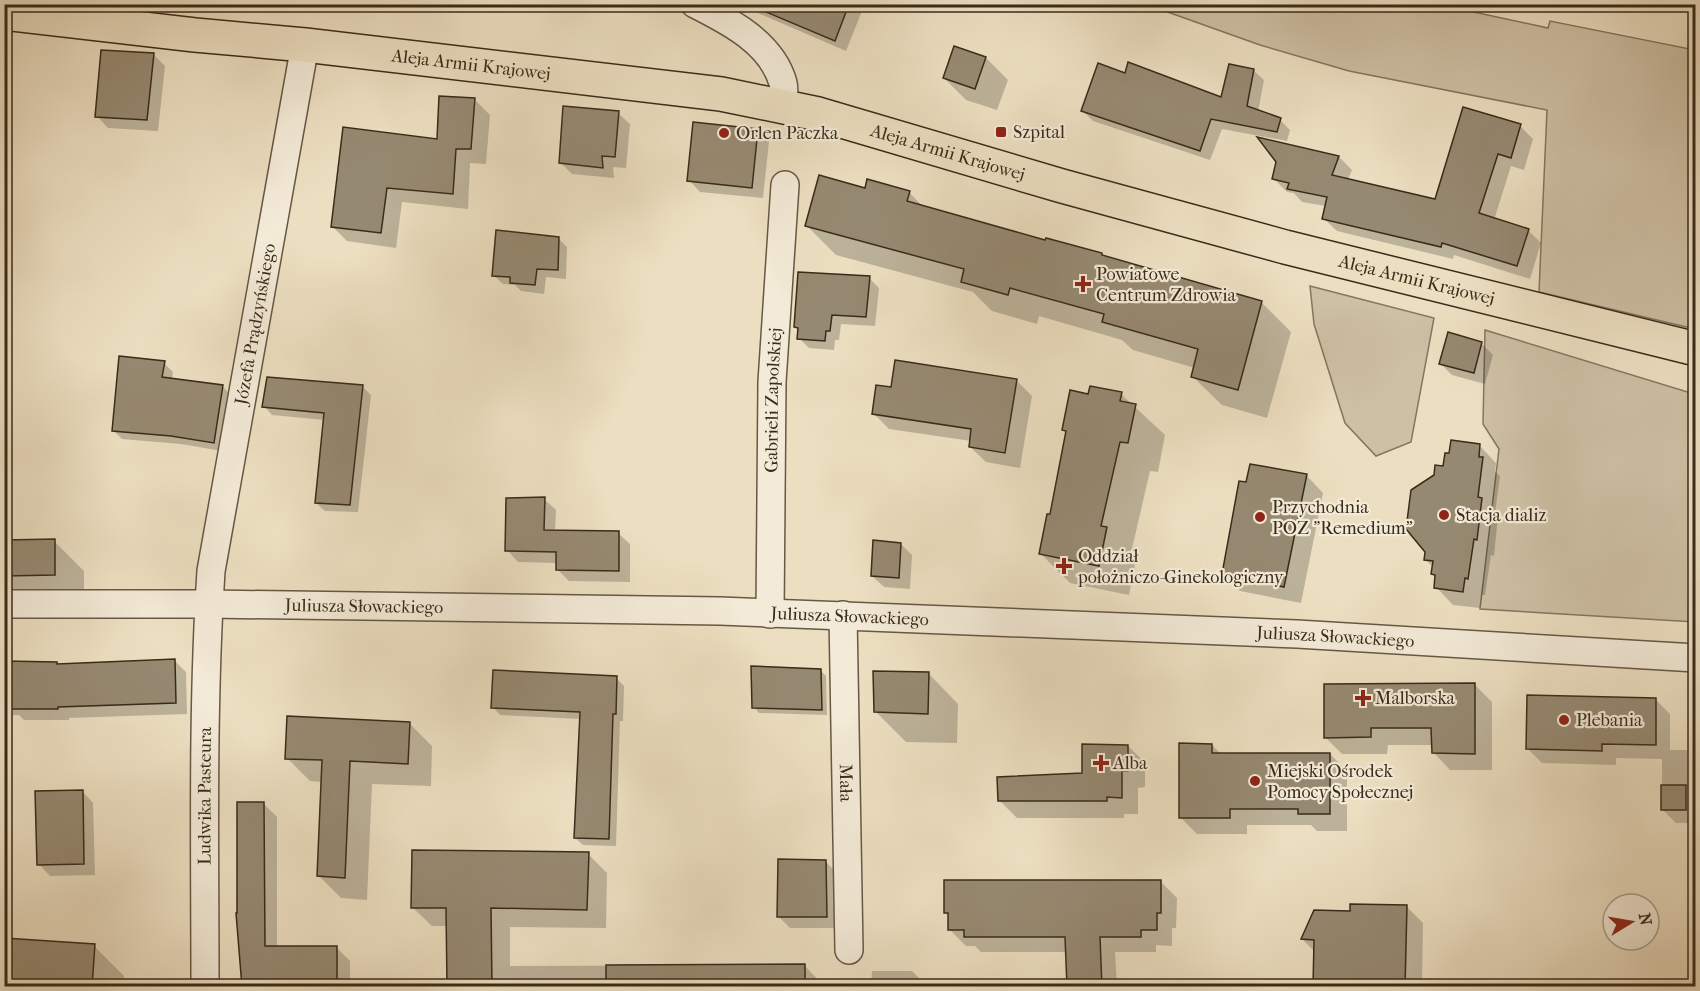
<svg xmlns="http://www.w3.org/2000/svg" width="1700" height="991" font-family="'IM FELL French Canon',serif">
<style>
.green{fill:#cec0a5;stroke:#847660;stroke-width:1.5}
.shadow{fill:#0003}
.building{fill:#968971;stroke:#392b1a;stroke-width:1.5}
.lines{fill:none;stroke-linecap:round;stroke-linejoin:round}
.minor-casing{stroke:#665844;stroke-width:30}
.primary-casing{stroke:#392b1a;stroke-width:36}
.minor{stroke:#f3ead7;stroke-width:27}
.primary{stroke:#ecdfc1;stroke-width:33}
.poi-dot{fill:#8f2418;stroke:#f3ead7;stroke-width:2}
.labels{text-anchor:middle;stroke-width:4.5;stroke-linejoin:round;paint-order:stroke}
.street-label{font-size:18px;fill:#392b1a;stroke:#f3ead7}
.poi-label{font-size:18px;fill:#392b1a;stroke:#f3ead7;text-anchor:start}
</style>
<rect width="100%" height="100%" fill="#ecdfc1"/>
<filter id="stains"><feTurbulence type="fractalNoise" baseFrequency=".00333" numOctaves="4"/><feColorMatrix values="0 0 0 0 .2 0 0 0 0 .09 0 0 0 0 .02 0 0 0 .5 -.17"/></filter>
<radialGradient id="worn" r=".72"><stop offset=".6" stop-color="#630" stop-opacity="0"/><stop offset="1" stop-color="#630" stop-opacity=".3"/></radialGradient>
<g class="green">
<polygon points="1148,5 1441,5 1548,28 1550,21 1695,50 1695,329 1539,292 1547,110 1349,71 1260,45"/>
<polygon points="1310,286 1434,318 1411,442 1376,456 1345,423 1314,324"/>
<polygon points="1485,330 1691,393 1696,502 1695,622 1480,609 1499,449 1483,424"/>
</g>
<g class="shadow">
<polygon points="91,4 167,4 166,12"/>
<polygon points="737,4 856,4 862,11 846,51"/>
<polygon points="154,55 165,66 158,131 108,128 97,116"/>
<polygon points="986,58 1008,80 997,110 966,100 944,78"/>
<polygon points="1253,70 1264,80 1258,112 1280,120 1290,130 1287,141 1222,129 1210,160 1093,121 1082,110 1126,75 1223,99"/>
<polygon points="475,100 490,115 486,164 470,163 468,209 402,202 396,248 347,241 332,226 439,141"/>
<polygon points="618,113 630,124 626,168 613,167 614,178 572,174 560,162"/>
<polygon points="1520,126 1533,139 1524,170 1511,166 1494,220 1528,230 1541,243 1530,279 1454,255 1453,259 1337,231 1323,218 1326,206 1302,202 1294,193 1287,192 1274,179 1278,161 1261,139 1339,157 1352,170 1348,180 1436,201"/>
<polygon points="758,130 769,141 763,198 700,192 689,180"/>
<polygon points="866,189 909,192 924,208 1046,242 1101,254 1105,258 1262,303 1291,332 1267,418 1222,405 1192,376 1195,368 1133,350 1122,340 1039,316 1037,324 992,311 973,292 836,255 807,226"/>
<polygon points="558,238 567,247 566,279 546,277 544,294 521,291 515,285 503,284 493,275"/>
<polygon points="869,278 879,288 875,326 841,324 839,340 835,340 834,350 809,348 799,338 800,330 796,326"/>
<polygon points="1449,334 1482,344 1493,355 1485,384 1452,375 1440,363"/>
<polygon points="164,363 173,372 172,379 222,386 231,395 222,451 181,444 122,439 113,430"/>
<polygon points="1016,380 1032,396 1020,468 986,462 970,447 971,441 889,429 873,413 892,389"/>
<polygon points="363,387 371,395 358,512 325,511 316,503 325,420 272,415 264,406"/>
<polygon points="1121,394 1165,435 1158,472 1150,471 1131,553 1136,559 1129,595 1070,583 1040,553 1051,516 1067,433 1064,430 1089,396"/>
<polygon points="1479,445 1496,463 1495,472 1500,476 1495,513 1498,516 1494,556 1491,555 1485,595 1482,595 1480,608 1453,605 1436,587 1437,578 1433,574 1434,568 1426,560 1444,468"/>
<polygon points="1306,475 1323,493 1301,603 1240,591 1223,574"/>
<polygon points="544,499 556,510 555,531 618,533 630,544 630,582 569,581 557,569 557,563 518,562 507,550"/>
<polygon points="54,541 84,571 84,605 26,605 4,584 4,542"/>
<polygon points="901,544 912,555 910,589 884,587 872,576"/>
<polygon points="175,661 186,672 187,714 69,718 69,720 24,720 19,715 4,715 4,663 57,663 58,665"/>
<polygon points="821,671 826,676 827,715 759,713 754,707"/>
<polygon points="929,674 958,704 957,743 906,742 876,712"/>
<polygon points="616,678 624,686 623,721 620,721 616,846 583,845 575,838 581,719 500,715 493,707"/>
<polygon points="1475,685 1492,702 1492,770 1450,770 1433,752 1433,745 1388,745 1387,754 1342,754 1325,737"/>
<polygon points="1655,699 1670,714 1670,750 1696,750 1696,823 1676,823 1662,809 1662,759 1616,758 1616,765 1542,763 1527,748"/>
<polygon points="409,723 432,746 431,786 372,784 367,900 341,898 318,875 323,782 310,781 287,758"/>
<polygon points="1212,745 1221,754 1330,754 1347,771 1347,831 1317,831 1311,825 1247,825 1247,834 1197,834 1180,817"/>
<polygon points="1128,746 1145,763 1145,787 1138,788 1138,814 1124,814 1124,818 1017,818 1000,801 1084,775"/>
<polygon points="82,791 93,803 95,875 50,876 39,864"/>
<polygon points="263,803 277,817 277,948 336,947 350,961 350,986 243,986"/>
<polygon points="588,854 607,873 606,928 510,927 510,966 804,965 824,986 449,986 448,926 432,926 412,907"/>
<polygon points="825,861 837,873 838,928 790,928 779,917"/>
<polygon points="1161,882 1177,898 1176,928 1172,928 1172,946 1156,945 1156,952 1115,952 1117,986 1068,986 1067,952 981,952 975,946 966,946 950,930 949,916 946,912"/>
<polygon points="1406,906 1423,923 1422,986 1314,986 1315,952 1302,939 1352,912"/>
<polygon points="94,946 124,976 124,986 4,986"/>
<polygon points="872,971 912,971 927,986 871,986"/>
</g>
<g class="building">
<polygon points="747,4 849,4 835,41"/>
<polygon points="954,46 986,57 975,89 943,78"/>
<polygon points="101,50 154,53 147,120 95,117"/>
<polygon points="1128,62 1221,97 1229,64 1254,69 1247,106 1281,118 1277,132 1211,119 1200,151 1081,111 1098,63 1125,73"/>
<polygon points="439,96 475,98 471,149 456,149 453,194 387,188 381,233 331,227 343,127 437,139"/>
<polygon points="563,106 619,111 615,157 602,156 603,168 559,163"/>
<polygon points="1463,107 1521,124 1511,158 1498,154 1479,213 1529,229 1517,266 1442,243 1441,247 1322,219 1327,197 1287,189 1289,183 1272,179 1276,162 1257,137 1339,156 1332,175 1435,199"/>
<polygon points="693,122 758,129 752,188 687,181"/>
<polygon points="819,175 865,188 867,179 910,191 907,201 1045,240 1046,238 1102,253 1102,255 1262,301 1238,390 1191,377 1198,349 1102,322 1104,314 1010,288 1008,295 961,282 964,269 805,226"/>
<polygon points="496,230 559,237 558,270 537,269 535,285 510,283 510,277 492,276"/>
<polygon points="798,272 870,276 866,317 832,315 830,331 826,331 825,341 797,339 798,328 794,327"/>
<polygon points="1448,332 1482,342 1474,373 1439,364"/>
<polygon points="119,356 165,361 162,377 223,385 214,443 171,436 112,431"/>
<polygon points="895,360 1017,379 1005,453 969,447 971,429 872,414 876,385 891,387"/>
<polygon points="267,377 363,385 350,505 315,503 324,413 262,407"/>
<polygon points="1090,386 1122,392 1120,401 1136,404 1128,443 1120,442 1101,526 1107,527 1099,566 1039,554 1047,514 1050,514 1066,431 1062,430 1070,390 1088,394"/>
<polygon points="1451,440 1480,444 1479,457 1483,457 1478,497 1482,498 1477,540 1474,539 1468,579 1465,578 1463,592 1434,588 1435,575 1431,574 1433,561 1424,560 1425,552 1406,529 1411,490 1434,475 1435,465 1443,466 1445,453 1449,453"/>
<polygon points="1250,464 1307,474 1284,587 1222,574 1239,481 1246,482"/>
<polygon points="545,497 544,530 619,531 619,571 556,570 556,552 505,551 506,498"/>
<polygon points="55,539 55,575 4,576 4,540"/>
<polygon points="873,540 901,543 899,578 871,576"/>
<polygon points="175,659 176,703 58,707 58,709 11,709 11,704 4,704 4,661 57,662 57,664"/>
<polygon points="751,666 821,669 822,710 752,708"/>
<polygon points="493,670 617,676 616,714 613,714 609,839 574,838 580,712 491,708"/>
<polygon points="873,671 929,672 928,714 874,712"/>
<polygon points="1475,683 1475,754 1432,753 1431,728 1371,728 1371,737 1324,738 1324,684"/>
<polygon points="1527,695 1656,698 1656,745 1602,744 1602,751 1526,749"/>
<polygon points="287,716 410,722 408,764 350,761 345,878 317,876 322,760 285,759"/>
<polygon points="1179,743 1212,744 1212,753 1330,753 1330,814 1298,814 1298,809 1230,809 1230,818 1179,818"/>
<polygon points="1082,744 1128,745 1128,771 1122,771 1122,798 1107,797 1107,801 998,801 997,777 1082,773"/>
<rect x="1661" y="785" width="25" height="25"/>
<polygon points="83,790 84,864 37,865 35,791"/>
<polygon points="237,802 264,802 265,946 337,946 337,987 242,987 236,913 237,913"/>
<polygon points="412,850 589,852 587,910 491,908 492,987 447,987 446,908 411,908"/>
<polygon points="778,859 826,860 827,917 777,917"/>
<polygon points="944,880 1161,880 1161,913 1157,913 1157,930 1141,930 1141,937 1100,937 1102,987 1067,987 1065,937 964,937 964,930 948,930 948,913 944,913"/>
<polygon points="1350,904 1407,905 1405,987 1313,987 1314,940 1301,939 1314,910 1350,911"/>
<polygon points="4,938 95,944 92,987 4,987"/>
<polygon points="805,964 805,987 606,987 606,965"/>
</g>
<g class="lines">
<defs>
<g id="minor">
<path d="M695,4c34,17 77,39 88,79 2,7 0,16 0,23"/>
<path id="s1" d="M4,604h205l511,7 577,23 399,24"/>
<path id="s2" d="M770,614l2,-232 13,-197"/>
<path id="s3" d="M843,615l6,335"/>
<path id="s4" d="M205,986c0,-138 -3,-277 6,-415l94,-526"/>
</g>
<g id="primary">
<path id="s5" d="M4,13l191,22 110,10 416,49 97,20 244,72 223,61 411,102"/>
</g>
</defs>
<use href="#minor" class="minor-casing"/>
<use href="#primary" class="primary-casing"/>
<use href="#minor" class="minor"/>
<use href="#primary" class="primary"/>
</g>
<g class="poi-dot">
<rect x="995" y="126" width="12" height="12" rx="3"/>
<circle cx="724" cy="133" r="6"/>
<path d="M1080 275h6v6h6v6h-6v6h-6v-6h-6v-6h6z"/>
<circle cx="1444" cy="515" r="6"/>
<circle cx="1260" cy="517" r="6"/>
<path d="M1061 557h6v6h6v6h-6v6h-6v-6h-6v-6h6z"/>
<path d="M1360 689h6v6h6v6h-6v6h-6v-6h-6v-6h6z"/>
<circle cx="1564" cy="720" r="6"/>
<path d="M1098 754h6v6h6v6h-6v6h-6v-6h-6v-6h6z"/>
<circle cx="1255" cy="781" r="6"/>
</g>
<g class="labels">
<g class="street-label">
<text dy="6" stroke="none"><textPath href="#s5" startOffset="470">Aleja Armii Krajowej</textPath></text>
<text dy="6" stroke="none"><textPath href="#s5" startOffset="956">Aleja Armii Krajowej</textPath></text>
<text dy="6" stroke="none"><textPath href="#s5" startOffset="1442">Aleja Armii Krajowej</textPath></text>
<text dy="6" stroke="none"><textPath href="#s4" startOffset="666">Józefa Prądzyńskiego</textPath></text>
<text dy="6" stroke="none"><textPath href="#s2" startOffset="214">Gabrieli Zapolskiej</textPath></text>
<text dy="6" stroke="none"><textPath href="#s1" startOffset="360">Juliusza Słowackiego</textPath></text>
<text dy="6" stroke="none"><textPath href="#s1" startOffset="846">Juliusza Słowackiego</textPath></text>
<text dy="6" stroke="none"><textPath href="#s1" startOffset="1332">Juliusza Słowackiego</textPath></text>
<text dy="6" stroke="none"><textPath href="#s3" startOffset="168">Mała</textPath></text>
<text dy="6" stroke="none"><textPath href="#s4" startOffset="190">Ludwika Pasteura</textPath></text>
</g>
<g class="poi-label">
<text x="1013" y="138">Szpital</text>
<text x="736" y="139">Orlen Paczka</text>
<text x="1096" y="280">Powiatowe<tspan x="1096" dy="21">Centrum Zdrowia</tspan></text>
<text x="1272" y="513">Przychodnia<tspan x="1272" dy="21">POZ "Remedium"</tspan></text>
<text x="1456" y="521">Stacja dializ</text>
<text x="1078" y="562">Oddział<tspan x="1078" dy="21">położniczo-Ginekologiczny</tspan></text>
<text x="1375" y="704">Malborska</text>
<text x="1576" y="726">Plebania</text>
<text x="1113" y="769">Alba</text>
<text x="1267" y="777">Miejski Ośrodek<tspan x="1267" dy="21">Pomocy Społecznej</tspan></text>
</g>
</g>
<rect width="1700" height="991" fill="none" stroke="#ecdfc1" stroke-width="24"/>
<rect x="6" y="6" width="1688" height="979" fill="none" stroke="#392b1a" stroke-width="3"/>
<rect x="12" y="12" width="1676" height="967" fill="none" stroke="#392b1a" stroke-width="1.5"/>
<g transform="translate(1631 922) rotate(79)"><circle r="28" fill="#f3ead7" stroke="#a99e8b" stroke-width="1.5"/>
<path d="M0-4.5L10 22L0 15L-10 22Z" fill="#8f2418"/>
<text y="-9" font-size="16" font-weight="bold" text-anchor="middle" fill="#392b1a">N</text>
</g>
<rect width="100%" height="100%" filter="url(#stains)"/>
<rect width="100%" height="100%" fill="url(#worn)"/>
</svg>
